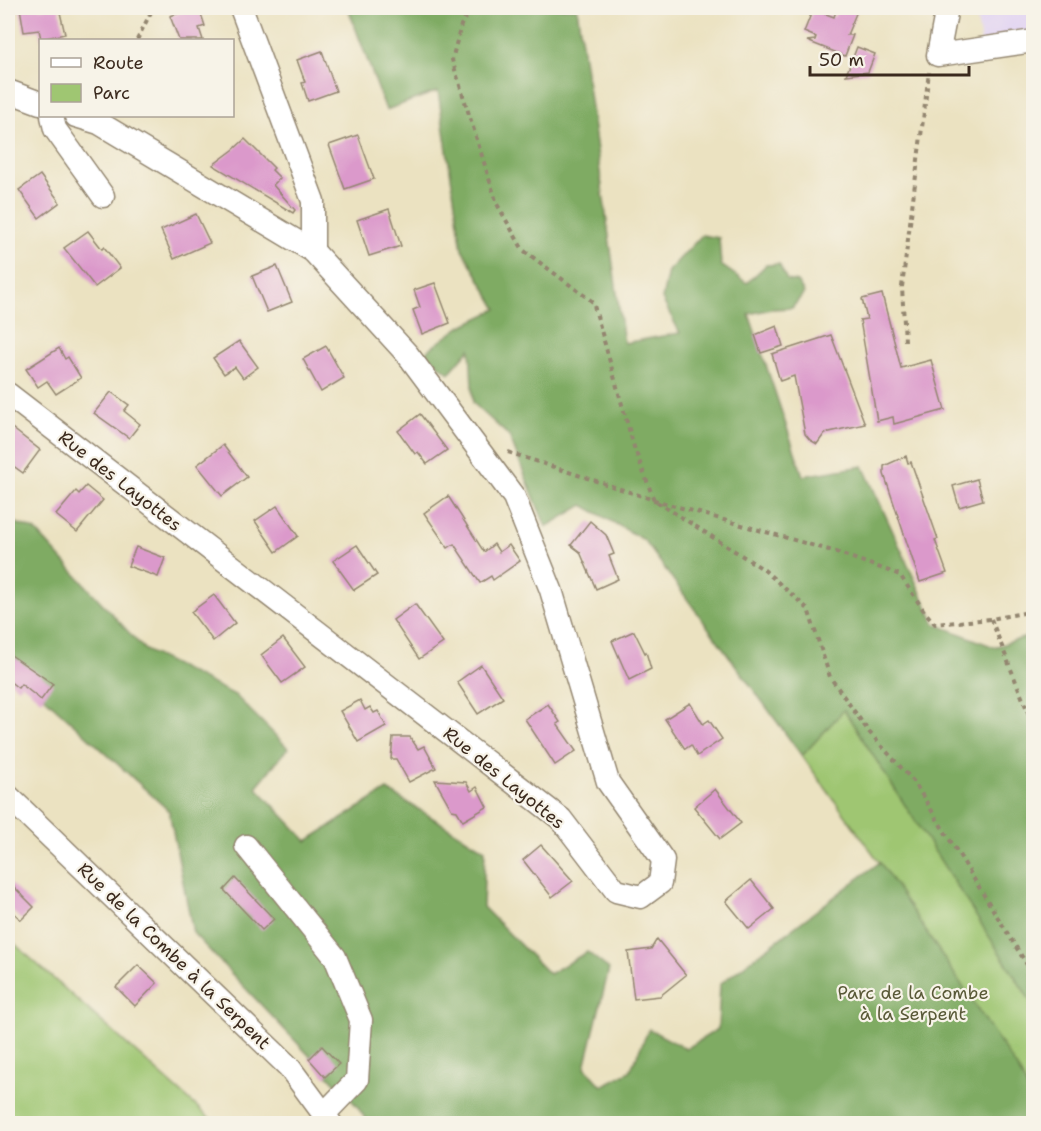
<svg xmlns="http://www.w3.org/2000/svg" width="1041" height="1131" font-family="'Shantell Sans',sans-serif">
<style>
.built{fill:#e2d4f3}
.green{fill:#9fc672;stroke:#6d7848;stroke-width:1.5}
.forest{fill:#7fab64;stroke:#5d6a41;stroke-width:1.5}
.building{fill:#db99cb}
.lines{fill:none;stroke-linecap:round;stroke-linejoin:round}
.minor-casing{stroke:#938670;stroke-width:25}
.path{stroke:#938670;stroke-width:4;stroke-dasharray:4.5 4.5;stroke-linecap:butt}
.minor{stroke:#fff;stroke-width:22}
.labels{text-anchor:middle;stroke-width:4.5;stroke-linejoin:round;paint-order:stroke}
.street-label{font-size:18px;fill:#3b2a1e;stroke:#f7f3e8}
.park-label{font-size:18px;fill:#595937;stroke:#f7f3e8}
</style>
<rect width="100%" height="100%" fill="#f7f3e8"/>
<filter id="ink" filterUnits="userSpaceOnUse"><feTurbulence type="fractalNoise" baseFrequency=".0167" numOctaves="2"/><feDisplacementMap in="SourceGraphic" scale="12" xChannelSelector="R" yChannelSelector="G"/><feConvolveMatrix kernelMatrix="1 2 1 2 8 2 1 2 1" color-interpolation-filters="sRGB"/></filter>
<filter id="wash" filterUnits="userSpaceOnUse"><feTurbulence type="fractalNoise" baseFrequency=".008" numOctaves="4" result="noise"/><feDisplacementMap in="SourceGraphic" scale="24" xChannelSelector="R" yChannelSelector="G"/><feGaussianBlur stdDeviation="1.35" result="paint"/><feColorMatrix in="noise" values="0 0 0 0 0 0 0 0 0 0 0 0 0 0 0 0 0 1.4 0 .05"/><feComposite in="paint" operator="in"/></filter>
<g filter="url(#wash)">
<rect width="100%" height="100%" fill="#ebe2c1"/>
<polygon class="built" points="975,8 1033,8 1033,35 981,43"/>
<g class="green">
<polygon points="1033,667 1033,1123 651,1124 658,1095 880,863 802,756 807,680"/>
<polygon points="8,938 215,1123 8,1123"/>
</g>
<g class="forest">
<polygon points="348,8 577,8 624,343 680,333 662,299 668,271 702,235 719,238 721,265 747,283 766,265 779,264 787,280 797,282 804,293 792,308 771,309 749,314 803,476 863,466 935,624 994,647 1033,635 1033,1005 844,710 802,756 644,540 583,505 546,527 509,436 473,403 470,349 449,373 424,353 460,327 497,309 462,249 438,91 386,110"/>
<polygon points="8,520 35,530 145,650 235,695 288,748 256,787 307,841 387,790 485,850 483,907 549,974 587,952 609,969 585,1067 602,1086 630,1071 649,1029 686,1049 718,1029 720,984 880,862 1019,1071 1033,1100 1033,1123 368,1123 357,1106 193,933 169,811 8,664"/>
</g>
<g id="blocks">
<g class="building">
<polygon points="20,8 59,8 65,34 41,39 39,30 24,32"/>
<polygon points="194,8 199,8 205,26 199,28 203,40 179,40 170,16"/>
<polygon points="837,8 848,8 857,11 847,35 853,35 845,56 807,41 815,40 816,37 804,32 813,9 834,17"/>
<polygon points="857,47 875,54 868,72 846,75"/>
<polygon points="322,51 336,91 308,101 302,83 305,82 297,60"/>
<polygon points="358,135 374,179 345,189 329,145"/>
<polygon points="245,139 274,168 272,170 280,178 273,185 295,210 293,213 213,165 233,150"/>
<polygon points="40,175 59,201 59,203 39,218 19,190"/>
<polygon points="389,209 401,246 369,256 357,220"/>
<polygon points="196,214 210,243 174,259 161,230"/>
<polygon points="88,231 102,249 104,247 120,268 95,287 64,248"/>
<polygon points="277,266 292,302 267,312 252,276"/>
<polygon points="435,283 450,323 422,334 413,310 420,307 414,290"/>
<polygon points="882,294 901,368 931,360 945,410 894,424 893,417 877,421 860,320 867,319 862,299"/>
<polygon points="777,326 783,346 761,353 755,335"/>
<polygon points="831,335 865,424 825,433 817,444 810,440 805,434 794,376 780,381 772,354"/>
<polygon points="239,341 258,367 243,378 235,367 224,374 213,358"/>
<polygon points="326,346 344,378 321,392 303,359"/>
<polygon points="59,348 65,359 68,357 81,378 56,394 47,381 38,387 26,369"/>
<polygon points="111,392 129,405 124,411 140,424 129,438 94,413"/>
<polygon points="420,414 447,450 427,464 418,452 415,454 398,431"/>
<polygon points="8,425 40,450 23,473 8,462"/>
<polygon points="223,445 247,477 222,496 197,465"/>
<polygon points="906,456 908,463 911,462 938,539 935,540 947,573 920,582 884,474 884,466"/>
<polygon points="977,479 983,500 959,507 953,486"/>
<polygon points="86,486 103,500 77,532 56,515 76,491 79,494"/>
<polygon points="448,496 484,552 494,544 499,552 509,545 520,561 493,580 491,576 480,583 454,544 448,548 424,513"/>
<polygon points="277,506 298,536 276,552 255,521"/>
<polygon points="590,521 606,535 614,554 609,556 618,579 596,589 580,552 571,545"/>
<polygon points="357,545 377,575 354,590 333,561"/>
<polygon points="136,547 165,558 158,577 128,566"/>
<polygon points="214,595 235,623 213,641 191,612"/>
<polygon points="415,604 443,643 419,659 393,620"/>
<polygon points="634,631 645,653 646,652 651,669 629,680 612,641"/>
<polygon points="283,638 305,667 282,683 261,655"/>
<polygon points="8,653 53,684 41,700 21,684 18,688 8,680"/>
<polygon points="481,665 503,698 478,714 457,682"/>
<polygon points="360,700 365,710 370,707 374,713 378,711 386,726 358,742 340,711"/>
<polygon points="690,703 703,724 709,720 722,739 697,756 691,745 685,749 665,719"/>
<polygon points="548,704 560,722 557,724 576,751 555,765 525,719"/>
<polygon points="393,737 410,737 418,749 424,746 436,768 409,782 396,759 391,759"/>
<polygon points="435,780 466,782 471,791 477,787 487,807 463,821 457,811 452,810"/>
<polygon points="715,789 741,823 720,839 694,807"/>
<polygon points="541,845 573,881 552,897 523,860"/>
<polygon points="235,878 274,919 262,930 224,890"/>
<polygon points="751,880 774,909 749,929 726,901"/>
<polygon points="8,881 34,907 21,920 8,907"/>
<polygon points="657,939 686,975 660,996 634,999 628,952 651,949"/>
<polygon points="138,965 157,983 135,1006 116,987"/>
<polygon points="322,1046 339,1064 325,1077 309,1059"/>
</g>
</g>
</g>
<g filter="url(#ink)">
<use href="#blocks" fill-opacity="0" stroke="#938670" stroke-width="1.5"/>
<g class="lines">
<defs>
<g id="minor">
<polyline points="241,8 313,201 313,251"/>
<polyline points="947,8 938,55 1034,41"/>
<polyline points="8,91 40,103"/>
<polyline points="52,116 55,129 103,196"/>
<polyline points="8,394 561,819 616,891 641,897 660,883 663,860 608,782 551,590 514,497 408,355 313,251 99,123 76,116"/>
<polyline points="8,796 289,1067 331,1124"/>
<polyline points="246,846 335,957 361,1020 357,1080 325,1113"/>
</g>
</defs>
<use href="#minor" class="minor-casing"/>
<g class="path">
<polyline points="471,8 461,25 452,60 497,204 523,250 593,302 634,447 654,500 763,569 808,609 830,677 869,732 914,782 1034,976"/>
<polyline points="137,40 153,8"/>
<polyline points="905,341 902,287 929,72"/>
<polyline points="508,452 654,500 836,552 900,575 924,611 935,624 991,619 1034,611"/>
<polyline points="991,619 1034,727"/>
</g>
<use href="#minor" class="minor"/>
</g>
</g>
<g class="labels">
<g class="street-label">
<text transform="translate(120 481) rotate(38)" y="6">Rue des Layottes</text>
<text transform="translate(504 778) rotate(39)" y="6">Rue des Layottes</text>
<text transform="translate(174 956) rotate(44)" y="6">Rue de la Combe à la Serpent</text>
</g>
<g class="park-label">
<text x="913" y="999">Parc de la Combe<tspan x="913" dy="21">à la Serpent</tspan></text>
</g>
</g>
<rect width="1041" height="1131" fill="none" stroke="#f7f3e8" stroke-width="30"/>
<rect x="39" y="39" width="195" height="78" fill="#f7f3e8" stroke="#aca397" stroke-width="1.5"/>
<rect x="51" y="58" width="30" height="9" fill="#ffffff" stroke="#aca397" stroke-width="1.5"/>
<text x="93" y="69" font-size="18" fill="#3b2a1e">Route</text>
<rect x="51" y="84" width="30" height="18" fill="#9fc672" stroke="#aca397" stroke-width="1.5"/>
<text x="93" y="99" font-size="18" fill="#3b2a1e">Parc</text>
<path d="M810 66v9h159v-9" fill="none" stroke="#3b2a1e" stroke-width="3"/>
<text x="819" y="66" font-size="18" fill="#3b2a1e" stroke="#f7f3e8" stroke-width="4.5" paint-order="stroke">50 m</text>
</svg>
